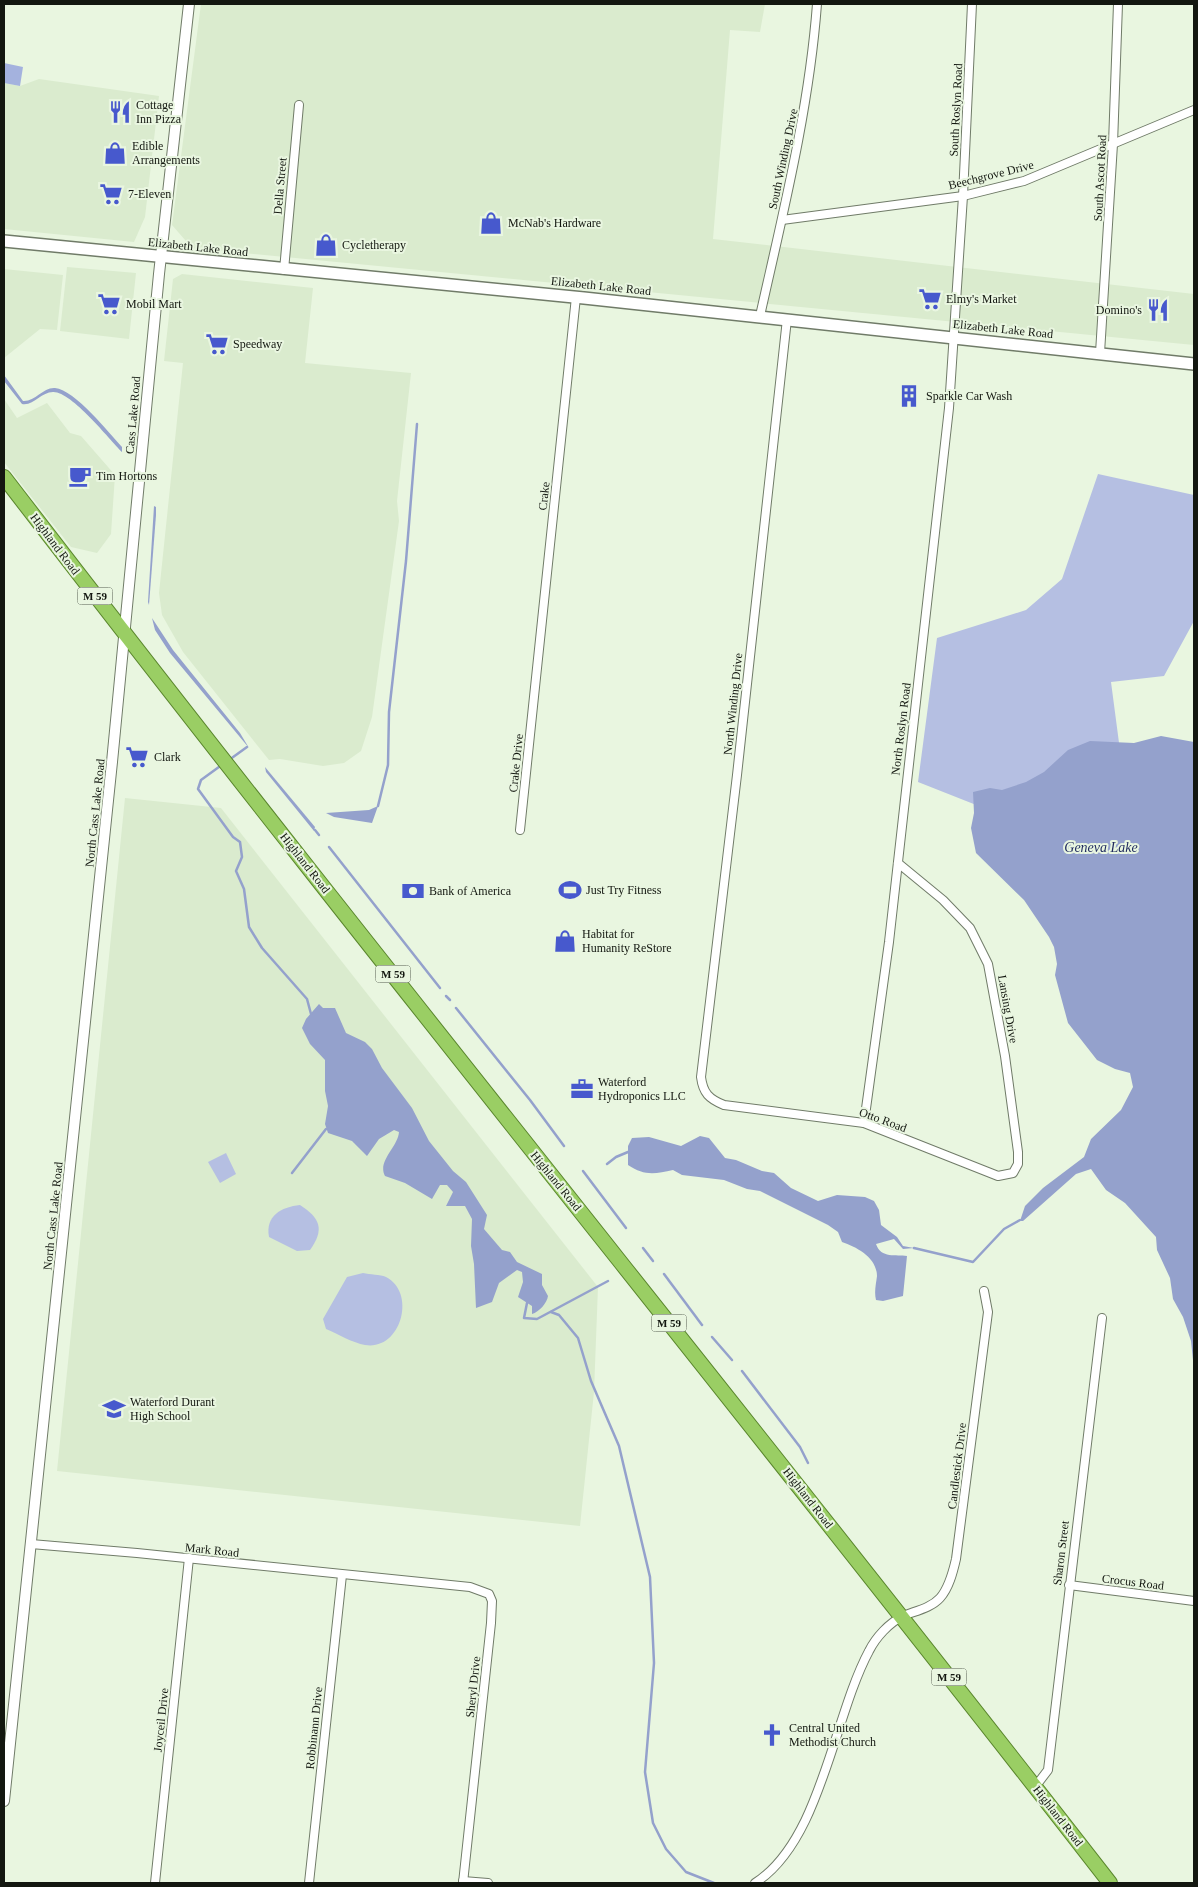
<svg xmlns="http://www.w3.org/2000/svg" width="1198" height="1887" font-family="'Times New Roman',serif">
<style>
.built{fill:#daebce}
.green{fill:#b5bfe2}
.forest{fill:#a4b2de}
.water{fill:#94a1cc}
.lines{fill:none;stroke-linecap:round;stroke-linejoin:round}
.stream{stroke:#94a1cc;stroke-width:2.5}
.minor-casing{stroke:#707b68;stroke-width:10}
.tertiary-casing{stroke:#707b68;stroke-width:12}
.secondary-casing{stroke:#707b68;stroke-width:14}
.trunk-casing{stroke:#5a862d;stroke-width:16}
.minor{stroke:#fff;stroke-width:8}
.tertiary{stroke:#fff;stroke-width:10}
.secondary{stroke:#fff;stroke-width:11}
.trunk{stroke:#9ace64;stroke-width:14}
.labels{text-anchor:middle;stroke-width:4;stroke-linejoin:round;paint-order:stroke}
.shield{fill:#e9f6e0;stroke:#535a4e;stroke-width:1}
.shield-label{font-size:11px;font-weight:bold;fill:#131710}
.poi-label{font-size:12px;fill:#131710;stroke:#e9f6e0;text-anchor:start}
.street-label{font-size:12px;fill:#131710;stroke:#e9f6e0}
.water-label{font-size:14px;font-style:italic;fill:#1f295e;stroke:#e9f6e0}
</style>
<rect width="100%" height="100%" fill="#e9f6e0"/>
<g class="built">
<polygon points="201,4 765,4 760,32 730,30 713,239 1194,294 1194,345 192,248 172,225"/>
<polygon points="39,79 159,96 145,217 134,242 4,229 4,83 20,86"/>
<polygon points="67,267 136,273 129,339 60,331"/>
<polygon points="4,269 63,275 57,330 40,329 4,358"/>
<polygon points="182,274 313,288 305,363 411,373 397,501 399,521 372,717 361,751 344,763 323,766 280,759 269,760 183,652 162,615 159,593 183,363 164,361 173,279"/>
<polygon points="4,399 17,418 47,403 70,433 81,436 115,475 111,534 97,553 71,547 4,462"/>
<polygon points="125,798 221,808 598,1287 594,1392 580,1526 57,1471"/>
</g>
<g class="green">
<polygon points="1098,474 1194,495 1194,621 1164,676 1111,682 1121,758 1019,822 918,782 937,638 1026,610 1062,579"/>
<polygon points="226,1153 236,1174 220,1183 208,1162"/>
<path d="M300,1205c20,13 25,24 10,45l-13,1 -28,-14c-4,-21 12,-30 31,-32z"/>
<path d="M363,1273c7,2 17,1 23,4 31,16 15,74 -21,68 -12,-2 -27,-11 -39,-16l-3,-10 24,-42z"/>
</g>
<polygon class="forest" points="4,63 23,67 20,86 4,83"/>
<g class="water">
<path d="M4,375l19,26c12,1 20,-14 32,-13 20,2 54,45 67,59v5c-13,-13 -51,-61 -69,-60 -12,0 -19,14 -31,12l-18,-23z"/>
<polygon points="154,506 156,507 156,515 149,605 148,602"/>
<polygon points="152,618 173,650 240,733 249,748 170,653 155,630"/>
<polygon points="1161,736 1194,742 1194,1370 1191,1341 1183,1317 1173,1299 1170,1278 1157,1250 1156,1237 1125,1203 1106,1190 1091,1169 1076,1174 1023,1221 1020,1221 1025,1206 1043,1188 1084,1157 1091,1139 1121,1110 1133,1087 1130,1073 1115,1069 1097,1060 1068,1023 1055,975 1057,964 1054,947 1049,937 1024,900 976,853 971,828 974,813 973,792 990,788 1002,790 1026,782 1044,772 1068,750 1090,741 1134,743"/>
<polygon points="265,767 315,827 314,831 266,772"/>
<polygon points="378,806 372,823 334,817 326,813 369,810"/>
<path d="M319,1004l4,4h12l11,25 19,9 7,7 10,19 30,40 17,33 24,30 13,11 21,33 -3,14 18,21 8,2 7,10 25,12v11l6,11c-1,7 -9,16 -16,18v-8l-14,-9 5,-15 -1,-10 -5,-2 -18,13 -7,19 -16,6 -2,-44 -3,-18 1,-27 -7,-13h-19l7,-14 -6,-7h-7l-8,14 -27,-16 -20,-7c-8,-15 13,-29 14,-44l-5,-2 -15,9 -12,17 -15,-15 -24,-8 -3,-9 3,-18 -3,-15v-31l-15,-16 -8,-16 4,-9z"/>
<path d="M700,1136l9,2 16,20 11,2 26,11 12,2 17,15 27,13 19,-6 28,2 9,4 5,9 2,15 16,12 6,9 11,2 -11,1 -9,-10 -18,5c5,15 20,10 31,12l-4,40 -20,5 -7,-1c-2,-8 0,-16 1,-24 0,-18 -20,-29 -35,-34l-4,-10 -10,-7 -68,-34 -13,-2 -23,-9 -42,-5 -9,-5c-18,4 -29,6 -45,-5v-19l4,-8 17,-1 32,9z"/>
</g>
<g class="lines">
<g class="stream">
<polyline points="229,760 247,747"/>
<polyline points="223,764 201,780 198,789 233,837 240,842 242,857 236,871 244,889 249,927 262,948 307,999 311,1014"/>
<polyline points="378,806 388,765 389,712 406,561 417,424"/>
<polyline points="315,830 319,835"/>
<polyline points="329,847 440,988"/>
<polyline points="446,996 450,1000"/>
<polyline points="456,1008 530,1100 564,1146"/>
<polyline points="607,1164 616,1157 628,1152"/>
<polyline points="583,1171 626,1228"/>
<polyline points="292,1173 326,1129"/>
<polyline points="643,1248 653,1261"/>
<polyline points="914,1248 973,1262 1004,1229 1020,1220"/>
<polyline points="664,1274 702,1325"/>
<polyline points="527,1303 524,1318 537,1319 608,1281"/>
<polyline points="551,1312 559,1315 578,1338 591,1381 619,1446 650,1577 654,1663 645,1772 653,1823 666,1849 686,1872 714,1883"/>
<polyline points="712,1337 732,1360"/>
<polyline points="742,1371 800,1447 808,1463"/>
</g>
<defs>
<g id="minor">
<polyline points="782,220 963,196 1024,181 1194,110"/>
<polyline points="284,270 299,105"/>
<path d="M760,316c23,-103 49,-206 57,-312"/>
<path d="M787,319l-50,456 -36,302c2,16 8,22 23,28l140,18 134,53 15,-3 5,-9v-12l-13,-96 -17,-92 -18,-36 -27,-28 -45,-37"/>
<polyline points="1100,353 1113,144 1118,4"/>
<polyline points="520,830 576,297"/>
<polyline points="864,1123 889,942 949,408 963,196 972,4"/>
<polyline points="31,1544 137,1553 470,1587 489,1594 492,1601 491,1623 463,1883"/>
<polyline points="1069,1585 1194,1601"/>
<polyline points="1035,1787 1048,1770 1102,1318"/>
<polyline points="463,1881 488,1883"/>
<polyline points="155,1883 189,1558"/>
<polyline points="309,1883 342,1575"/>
<path d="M755,1883c66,-42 78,-165 114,-232 7,-14 20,-28 34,-35 12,-5 28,-8 37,-18 9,-10 13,-26 16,-39l32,-247 -4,-21"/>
</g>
<polyline id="tertiary" points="4,1801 112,762 159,274 189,4"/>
<polyline id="secondary" points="4,241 584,298 1194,364"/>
<path id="trunk" d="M4,477c363,473 740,935 1106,1406"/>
</defs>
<use href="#minor" class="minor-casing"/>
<use href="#tertiary" class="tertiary-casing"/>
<use href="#secondary" class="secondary-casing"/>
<use href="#trunk" class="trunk-casing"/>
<use href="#minor" class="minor"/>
<use href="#tertiary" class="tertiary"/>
<use href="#secondary" class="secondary"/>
<use href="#trunk" class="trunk"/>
</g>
<defs>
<symbol id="restaurant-bare" viewBox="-9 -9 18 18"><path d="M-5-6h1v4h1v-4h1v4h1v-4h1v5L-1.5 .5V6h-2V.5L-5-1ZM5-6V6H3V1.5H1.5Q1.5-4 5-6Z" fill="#4759cd" stroke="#e9f6e0" stroke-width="2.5" paint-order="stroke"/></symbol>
<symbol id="shop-bare" viewBox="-9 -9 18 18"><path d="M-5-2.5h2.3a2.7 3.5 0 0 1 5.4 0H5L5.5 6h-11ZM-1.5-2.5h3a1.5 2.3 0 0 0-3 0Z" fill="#4759cd" stroke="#e9f6e0" stroke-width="2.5" paint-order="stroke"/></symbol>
<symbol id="supermarket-bare" viewBox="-9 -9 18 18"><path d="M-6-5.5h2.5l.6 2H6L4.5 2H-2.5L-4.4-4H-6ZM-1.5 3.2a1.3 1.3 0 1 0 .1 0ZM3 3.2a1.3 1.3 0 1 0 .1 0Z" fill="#4759cd" stroke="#e9f6e0" stroke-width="2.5" paint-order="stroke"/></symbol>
<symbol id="building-bare" viewBox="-9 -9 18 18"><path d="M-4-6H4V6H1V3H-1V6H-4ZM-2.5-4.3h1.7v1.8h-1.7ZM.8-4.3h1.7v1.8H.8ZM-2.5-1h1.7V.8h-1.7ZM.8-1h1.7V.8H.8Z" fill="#4759cd" stroke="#e9f6e0" stroke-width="2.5" paint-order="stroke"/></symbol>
<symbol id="cafe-bare" viewBox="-9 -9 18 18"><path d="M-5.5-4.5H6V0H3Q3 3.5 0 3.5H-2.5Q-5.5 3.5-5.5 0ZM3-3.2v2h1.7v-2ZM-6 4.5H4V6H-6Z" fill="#4759cd" stroke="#e9f6e0" stroke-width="2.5" paint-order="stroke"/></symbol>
<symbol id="stadium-bare" viewBox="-9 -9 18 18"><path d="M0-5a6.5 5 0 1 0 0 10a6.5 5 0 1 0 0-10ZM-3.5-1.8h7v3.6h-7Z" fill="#4759cd" stroke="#e9f6e0" stroke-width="2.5" paint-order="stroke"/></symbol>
<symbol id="bank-bare" viewBox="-9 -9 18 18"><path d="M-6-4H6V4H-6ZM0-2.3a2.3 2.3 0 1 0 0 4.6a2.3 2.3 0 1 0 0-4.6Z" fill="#4759cd" stroke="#e9f6e0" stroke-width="2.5" paint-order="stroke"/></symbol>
<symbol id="office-bare" viewBox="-9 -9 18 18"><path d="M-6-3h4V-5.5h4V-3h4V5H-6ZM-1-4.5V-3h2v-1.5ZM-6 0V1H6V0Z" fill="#4759cd" stroke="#e9f6e0" stroke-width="2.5" paint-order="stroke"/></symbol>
<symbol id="school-bare" viewBox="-9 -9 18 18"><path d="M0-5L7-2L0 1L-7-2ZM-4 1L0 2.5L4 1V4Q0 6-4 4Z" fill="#4759cd" stroke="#e9f6e0" stroke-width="2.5" paint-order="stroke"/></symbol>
<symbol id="church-bare" viewBox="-9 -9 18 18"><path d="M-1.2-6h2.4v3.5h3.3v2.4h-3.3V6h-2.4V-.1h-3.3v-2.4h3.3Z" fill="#4759cd" stroke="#e9f6e0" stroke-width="2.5" paint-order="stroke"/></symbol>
</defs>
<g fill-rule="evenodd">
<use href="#restaurant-bare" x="104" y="96" width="32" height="32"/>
<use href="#shop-bare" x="99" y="137" width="32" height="32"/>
<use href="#supermarket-bare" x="95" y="178" width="32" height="32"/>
<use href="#shop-bare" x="475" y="207" width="32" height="32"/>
<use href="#shop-bare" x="310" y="229" width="32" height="32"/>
<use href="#supermarket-bare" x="914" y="283" width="32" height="32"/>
<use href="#supermarket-bare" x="93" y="288" width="32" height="32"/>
<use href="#restaurant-bare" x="1142" y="294" width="32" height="32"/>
<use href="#supermarket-bare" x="201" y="328" width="32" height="32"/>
<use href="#building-bare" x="893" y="380" width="32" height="32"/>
<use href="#cafe-bare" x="64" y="460" width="32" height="32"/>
<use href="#supermarket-bare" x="121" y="741" width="32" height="32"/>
<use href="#stadium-bare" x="554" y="874" width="32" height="32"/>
<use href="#bank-bare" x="397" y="875" width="32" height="32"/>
<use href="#shop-bare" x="549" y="925" width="32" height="32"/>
<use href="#office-bare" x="566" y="1073" width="32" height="32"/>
<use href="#school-bare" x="98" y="1393" width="32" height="32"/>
<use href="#church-bare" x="756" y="1719" width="32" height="32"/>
</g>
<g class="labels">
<g class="shield">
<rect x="77.5" y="587.5" width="35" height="17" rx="4"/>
<rect x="375.5" y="965.5" width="35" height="17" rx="4"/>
<rect x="651.5" y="1314.5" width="35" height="17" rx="4"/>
<rect x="931.5" y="1668.5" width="35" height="17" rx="4"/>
</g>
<g class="shield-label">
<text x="95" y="600">M 59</text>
<text x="393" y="978">M 59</text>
<text x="669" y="1327">M 59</text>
<text x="949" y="1681">M 59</text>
</g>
<g class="poi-label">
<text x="136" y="109">Cottage<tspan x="136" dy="14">Inn Pizza</tspan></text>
<text x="132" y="150">Edible<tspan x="132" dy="14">Arrangements</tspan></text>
<text x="128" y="198">7-Eleven</text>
<text x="508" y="227">McNab's Hardware</text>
<text x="342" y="249">Cycletherapy</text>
<text x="946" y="303">Elmy's Market</text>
<text x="126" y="308">Mobil Mart</text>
<text x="1142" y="314" text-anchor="end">Domino's</text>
<text x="233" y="348">Speedway</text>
<text x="926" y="400">Sparkle Car Wash</text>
<text x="96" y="480">Tim Hortons</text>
<text x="154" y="761">Clark</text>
<text x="586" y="894">Just Try Fitness</text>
<text x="429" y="895">Bank of America</text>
<text x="582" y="938">Habitat for<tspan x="582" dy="14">Humanity ReStore</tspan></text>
<text x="598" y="1086">Waterford<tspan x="598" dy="14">Hydroponics LLC</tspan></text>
<text x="130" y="1406">Waterford Durant<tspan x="130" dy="14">High School</tspan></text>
<text x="789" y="1732">Central United<tspan x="789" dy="14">Methodist Church</tspan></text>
</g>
<g class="street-label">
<text transform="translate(956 110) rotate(-87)" y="4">South Roslyn Road</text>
<text transform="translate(783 159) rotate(-78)" y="4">South Winding Drive</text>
<text transform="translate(991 175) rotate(-14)" y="4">Beechgrove Drive</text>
<text transform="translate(1100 178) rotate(-87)" y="4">South Ascot Road</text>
<text transform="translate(280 186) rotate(-85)" y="4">Della Street</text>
<text transform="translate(198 247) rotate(6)" y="4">Elizabeth Lake Road</text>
<text transform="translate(601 286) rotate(6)" y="4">Elizabeth Lake Road</text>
<text transform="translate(1003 329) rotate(6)" y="4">Elizabeth Lake Road</text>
<text transform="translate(133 415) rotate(-85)" y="4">Cass Lake Road</text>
<text transform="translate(544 496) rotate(-84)" y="4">Crake</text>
<text transform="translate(55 544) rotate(53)" y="4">Highland Road</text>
<text transform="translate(733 704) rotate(-84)" y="4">North Winding Drive</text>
<text transform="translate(901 729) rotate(-83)" y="4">North Roslyn Road</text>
<text transform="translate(516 763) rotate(-84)" y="4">Crake Drive</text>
<text transform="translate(95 813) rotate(-84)" y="4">North Cass Lake Road</text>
<text transform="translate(305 863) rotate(52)" y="4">Highland Road</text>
<text transform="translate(1008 1009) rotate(80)" y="4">Lansing Drive</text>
<text transform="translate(883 1120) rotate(20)" y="4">Otto Road</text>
<text transform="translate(556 1181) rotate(51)" y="4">Highland Road</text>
<text transform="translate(53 1216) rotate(-84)" y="4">North Cass Lake Road</text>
<text transform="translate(957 1466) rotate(-83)" y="4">Candlestick Drive</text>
<text transform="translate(808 1498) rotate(52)" y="4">Highland Road</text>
<text transform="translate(212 1550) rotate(6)" y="4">Mark Road</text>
<text transform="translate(1061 1553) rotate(-83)" y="4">Sharon Street</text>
<text transform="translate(1133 1582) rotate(7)" y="4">Crocus Road</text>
<text transform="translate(473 1687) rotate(-84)" y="4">Sheryl Drive</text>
<text transform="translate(161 1720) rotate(-84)" y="4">Joyceil Drive</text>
<text transform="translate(314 1728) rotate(-84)" y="4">Robbinann Drive</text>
<text transform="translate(1058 1816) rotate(52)" y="4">Highland Road</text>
</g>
<g class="water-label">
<text x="1101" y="852">Geneva Lake</text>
</g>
</g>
<rect width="1198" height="1887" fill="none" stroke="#131710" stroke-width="10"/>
</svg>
